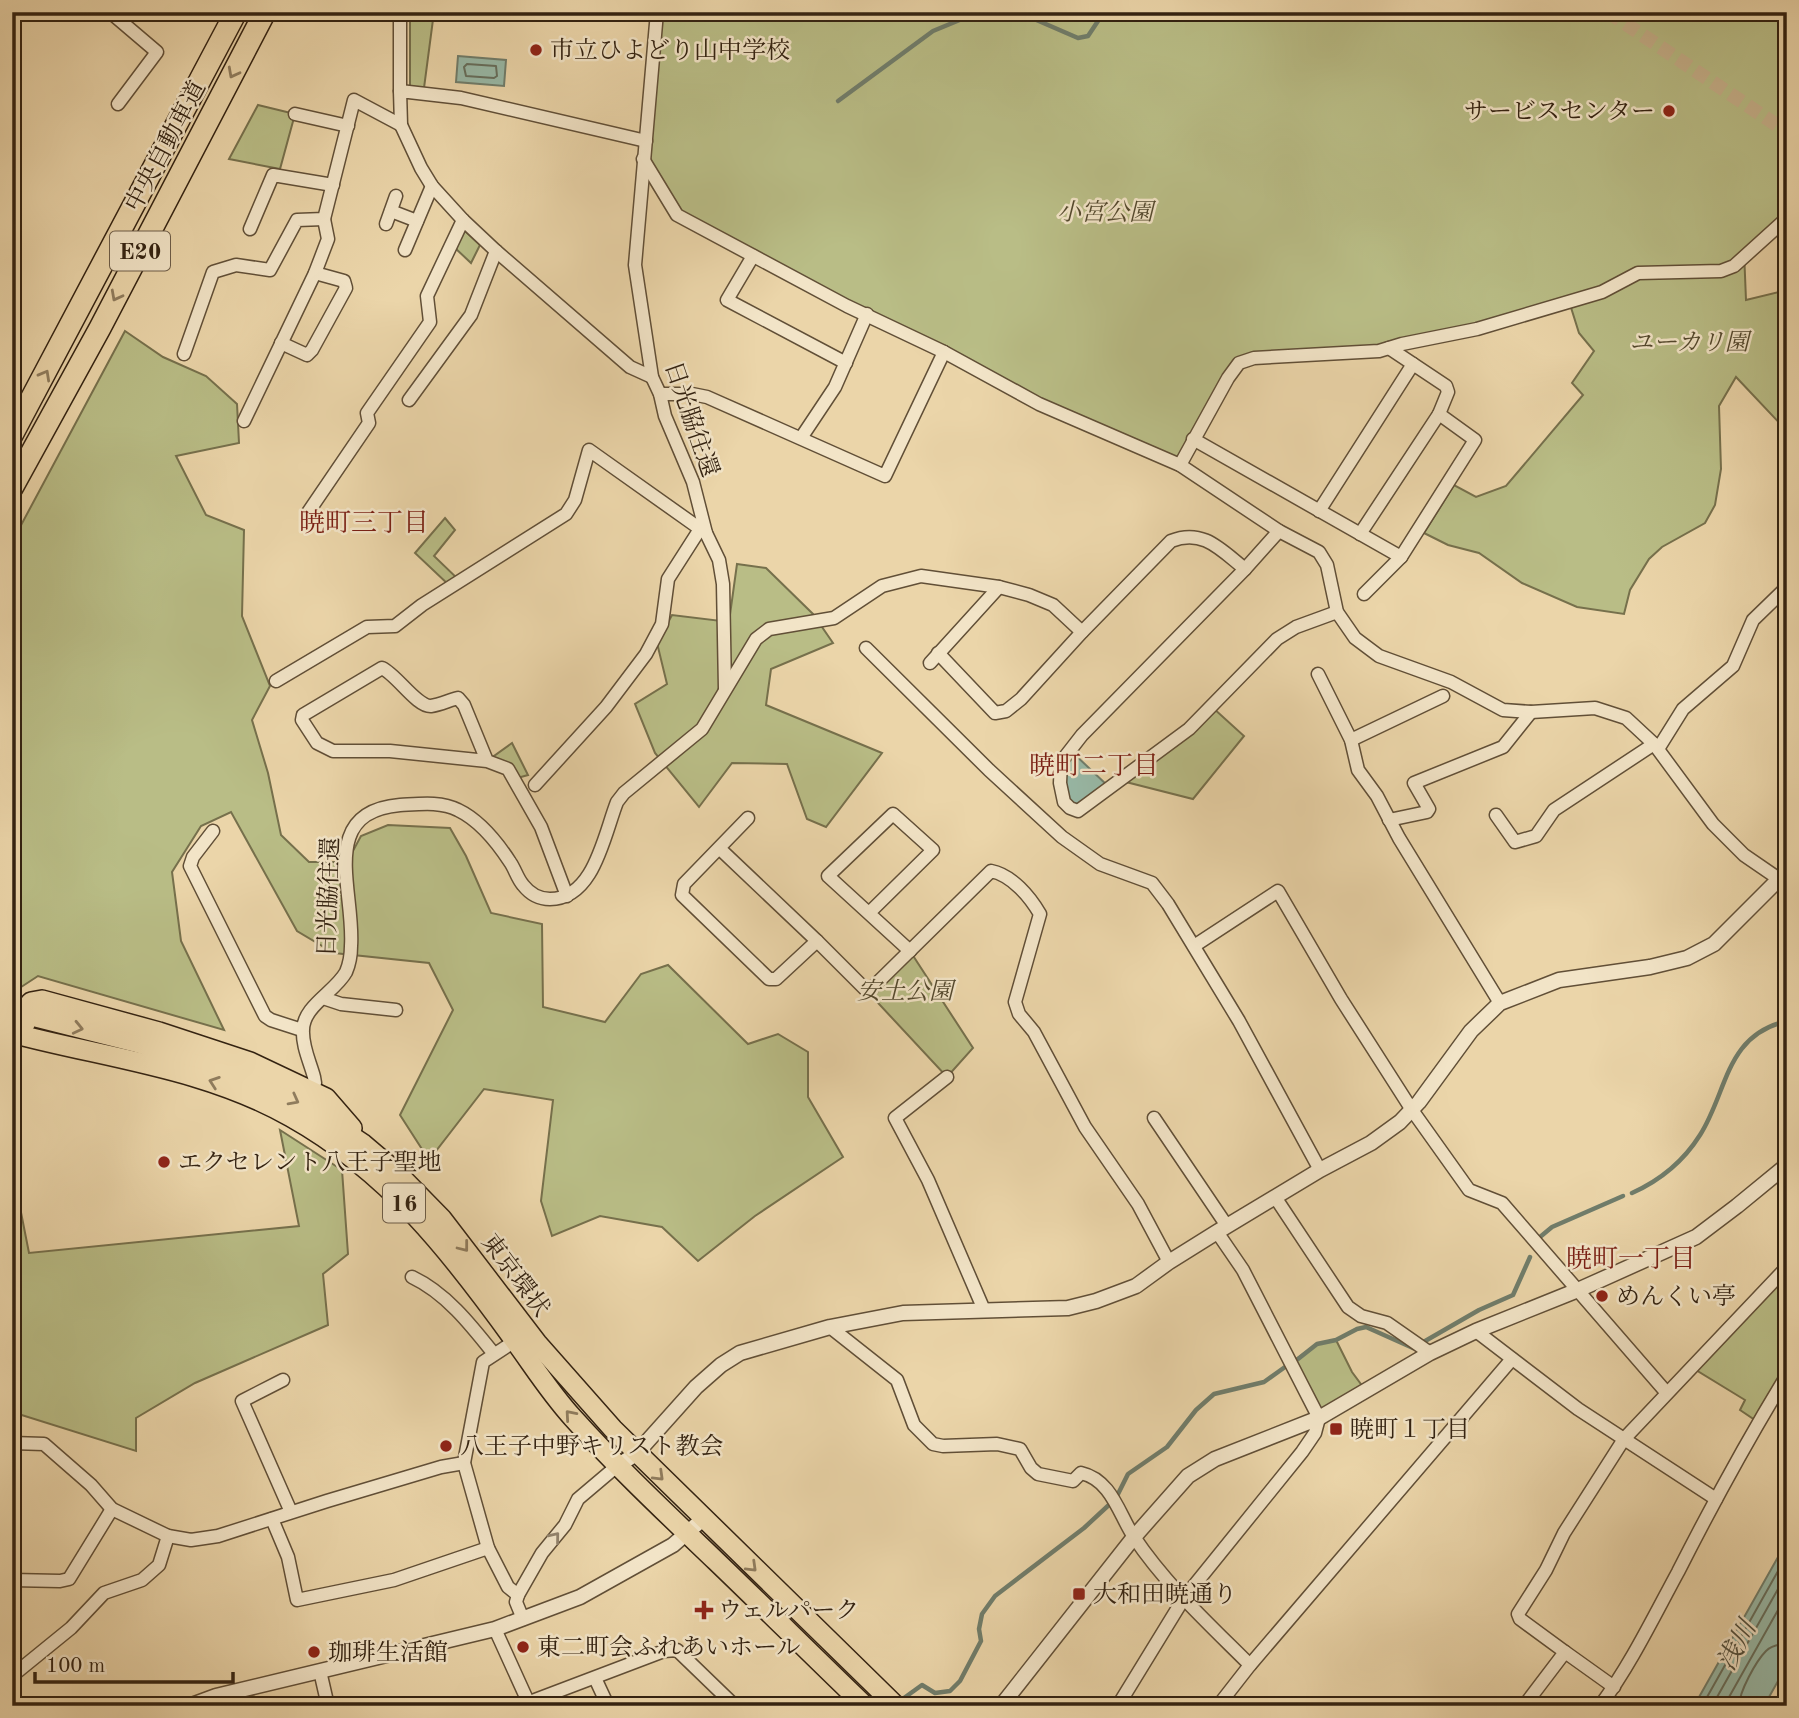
<svg xmlns="http://www.w3.org/2000/svg" width="1799" height="1718" font-family="'Old Standard TT','Noto Serif JP',serif">
<style>
.green{fill:#b9bd86;stroke:#76704c;stroke-width:2}
.water{fill:#98b9a7;stroke:#707d6b;stroke-width:2}
.lines{fill:none;stroke-linecap:round;stroke-linejoin:round}
.shore{stroke:#666e5c;stroke-width:2}
.stream{stroke:#707d6b;stroke-width:4.5}
.tertiary-tunnel{stroke:#c6b18b;stroke-width:14;stroke-dasharray:14 7;stroke-linecap:butt}
.minor-casing{stroke:#614f37;stroke-width:15}
.tertiary-casing{stroke:#614f37;stroke-width:17}
.trunk-casing{stroke:#321;stroke-width:22}
.motorway-casing{stroke:#321;stroke-width:24}
.minor{stroke:#f2e4c7;stroke-width:12}
.tertiary{stroke:#f2e4c7;stroke-width:14}
.trunk{stroke:#ebd5a9;stroke-width:19}
.motorway{stroke:#ebd5a9;stroke-width:21}
.oneway{stroke:#8f7c5d}
.oneway2{stroke:#92836c}
.poi-dot{fill:#8f2418;stroke:#f2e4c7;stroke-width:2.5}
.labels{text-anchor:middle;stroke-width:5;stroke-linejoin:round;paint-order:stroke}
.shield{fill:#f2e4c7;stroke:#6c5c48;stroke-width:2}
.shield-label{font-size:23px;font-weight:bold;fill:#321}
.poi-label{font-size:24px;fill:#321;stroke:#f2e4c7;text-anchor:start}
.street-label{font-size:24px;fill:#321;stroke:#f2e4c7}
.park-label{font-size:24px;font-style:italic;fill:#54492e;stroke:#f2e4c7}
.neighbourhood-label{font-size:26px;fill:#7a1f14;stroke:#f2e4c7}
.water-label{font-size:26px;font-style:italic;fill:#514f3e;stroke:#f2e4c7}
</style>
<rect width="100%" height="100%" fill="#ebd5a9"/>
<filter id="stains"><feTurbulence type="fractalNoise" baseFrequency=".00286" numOctaves="4"/><feColorMatrix values="0 0 0 0 .2 0 0 0 0 .09 0 0 0 0 .02 0 0 0 .5 -.17"/></filter>
<radialGradient id="worn" r=".72"><stop offset=".6" stop-color="#630" stop-opacity="0"/><stop offset="1" stop-color="#630" stop-opacity=".3"/></radialGradient>
<g class="green">
<polygon points="410,12 434,12 424,88 410,88"/>
<polygon points="662,12 1787,12 1787,215 1744,251 1746,300 1787,290 1787,431 1736,377 1719,406 1721,469 1715,505 1705,523 1662,547 1649,559 1630,590 1624,614 1577,607 1522,583 1479,553 1448,545 1424,533 1454,485 1476,497 1506,486 1583,395 1572,383 1594,351 1579,333 1568,298 1444,337 1240,363 1180,465 1077,420 677,215 648,164"/>
<polygon points="258,105 295,114 280,169 229,159"/>
<polygon points="464,230 480,245 471,263 454,247"/>
<polygon points="125,331 163,357 206,376 237,404 239,443 176,456 206,515 244,530 242,616 270,686 252,720 268,773 281,835 309,862 347,862 361,836 388,825 450,828 466,856 491,913 542,924 543,1007 605,1022 641,974 668,965 748,1044 778,1034 808,1052 808,1097 843,1157 755,1216 698,1261 662,1227 600,1216 552,1236 541,1201 553,1100 484,1089 429,1160 400,1115 453,1010 429,963 334,953 297,931 231,812 201,826 172,872 181,941 224,1030 38,976 12,993 12,542"/>
<polygon points="445,518 455,530 434,556 460,581 451,587 415,553"/>
<polygon points="737,564 766,568 813,614 833,643 771,669 766,705 882,753 826,827 807,819 787,764 732,763 699,807 655,753 635,704 667,684 657,643 672,615 729,622"/>
<polygon points="1212,707 1244,736 1193,799 1118,780"/>
<polygon points="512,743 528,775 514,779 487,761"/>
<polygon points="910,951 973,1048 947,1077 866,990"/>
<polygon points="280,1130 342,1170 348,1254 323,1274 328,1325 195,1383 136,1418 136,1451 12,1412 12,1188 16,1187 29,1253 299,1226"/>
<polygon points="1781,1275 1787,1279 1787,1369 1755,1420 1740,1410 1745,1400 1696,1370"/>
<polygon points="1336,1340 1352,1372 1366,1391 1319,1418 1292,1362 1317,1344"/>
</g>
<g class="water">
<polygon points="458,56 506,60 504,86 456,82"/>
<polygon points="1070,750 1109,787 1078,811 1070,808 1060,783"/>
<polygon points="1787,1541 1787,1665 1764,1706 1694,1706"/>
</g>
<g class="lines">
<g class="shore">
<polygon points="467,64 496,66 497,76 494,78 466,76 464,67"/>
<polyline points="1702,1706 1787,1555"/>
<polyline points="1712,1706 1787,1573"/>
<polyline points="1724,1706 1787,1594"/>
<path d="M1739,1706c0,-14 17,-45 27,-55 6,-6 13,-7 21,-7"/>
</g>
<g class="stream">
<polyline points="1018,12 1078,38 1088,36 1104,12"/>
<polyline points="838,101 933,31 979,12"/>
<path d="M1632,1193c29,-13 51,-31 68,-58 28,-44 25,-100 87,-114"/>
<polyline points="1540,1237 1552,1227 1623,1196"/>
<polyline points="1298,1359 1317,1344 1336,1340 1357,1329 1366,1327 1413,1348 1479,1310 1513,1295 1530,1257"/>
<polyline points="1117,1496 1128,1474 1167,1447 1196,1410 1214,1394 1264,1382 1285,1367"/>
<polyline points="904,1698 922,1685 935,1693 950,1691 960,1681 981,1641 979,1629 982,1614 995,1596 1084,1528 1111,1503"/>
</g>
<polyline class="tertiary-tunnel" points="1608,12 1787,132"/>
<defs>
<g id="minor">
<polyline points="110,12 157,52 118,104"/>
<polyline points="400,12 400,91"/>
<polyline points="657,12 635,265 652,377 660,394 665,416 693,482 706,533 719,560 723,584 725,689"/>
<polyline points="295,114 348,126"/>
<polyline points="646,141 461,98 400,91 401,125 421,168 432,186 463,220 496,251 630,367 652,377"/>
<polyline points="643,159 677,215 847,306 944,352 1039,404 1180,465 1279,531 1319,552 1327,565 1337,612 1355,638 1379,656 1451,682 1503,710 1531,712 1595,708 1626,718 1654,744 1713,824 1744,855 1779,879 1787,882"/>
<polyline points="391,211 417,221"/>
<polyline points="386,224 396,196"/>
<polyline points="250,229 273,175 333,185"/>
<polyline points="405,250 432,186"/>
<polyline points="753,256 727,300 846,363"/>
<polyline points="281,343 307,355 312,350 346,288 344,281 315,273"/>
<polyline points="184,354 213,272 236,265 270,270 297,220 324,219 354,100 401,125"/>
<polyline points="660,394 692,394 707,397 885,476 944,352"/>
<polyline points="409,400 471,315 496,251"/>
<polyline points="244,421 315,273 328,239 324,219"/>
<polyline points="801,438 835,387 867,314"/>
<polyline points="1193,439 1401,557"/>
<polyline points="1180,465 1228,378 1239,363 1254,358 1379,351 1402,344 1477,329 1602,292 1638,273 1721,271 1734,266 1787,218"/>
<polyline points="1319,511 1413,364"/>
<polyline points="307,514 369,423 367,413 430,322 427,296 463,220"/>
<polyline points="1279,531 1245,569 1082,735 1061,762 1060,783 1064,802 1070,808 1078,811 1189,729 1277,639 1296,627 1337,612"/>
<polyline points="1360,534 1439,414"/>
<polyline points="1364,594 1401,557 1475,440 1439,414 1448,392 1446,386 1389,348"/>
<polyline points="866,648 989,770 1062,837 1100,864 1152,883 1168,904 1239,1021 1320,1170"/>
<path d="M938,653l57,60 11,-2 15,-12 61,-67 89,-91c32,-13 50,9 74,28"/>
<polyline points="930,663 999,587"/>
<polyline points="1318,674 1351,740 1358,770 1377,796 1399,838 1500,1003"/>
<polyline points="276,681 367,627 395,626 422,605 566,514 575,500 589,450 706,533"/>
<polyline points="1351,740 1443,696"/>
<polyline points="1658,749 1683,709 1733,666 1753,620 1787,587"/>
<path d="M487,761l-23,-56 -6,-7c-8,2 -19,7 -27,8 -14,1 -34,-31 -49,-38l-79,47 -1,5 15,23 16,8h57l97,10 21,8 33,58 26,69"/>
<polyline points="535,785 606,707 646,654 662,624 668,579 700,529"/>
<polyline points="1496,815 1515,842 1536,836 1554,810 1654,744"/>
<polyline points="1389,820 1427,812 1429,809 1414,783 1503,747 1531,712"/>
<polyline points="213,831 193,857 190,866 265,1016 271,1020 302,1030"/>
<polyline points="719,848 817,941 776,979 769,979 682,895 684,884 748,818"/>
<polyline points="869,913 933,850 893,814 828,876 910,951"/>
<path d="M817,941l49,49 5,-1 120,-118c21,4 39,26 49,43l-25,88 4,12 15,18 51,95 53,77 31,58"/>
<polyline points="1194,946 1278,891 1341,999 1412,1110 1469,1190 1502,1203 1666,1392"/>
<polyline points="323,998 341,1004 396,1010"/>
<polyline points="947,1077 895,1118 928,1180 984,1310"/>
<path d="M310,1091l5,-8 -1,-6c-4,-15 -12,-31 -11,-47 0,-24 32,-38 43,-58 3,-7 5,-18 5,-26 4,-55 -34,-134 49,-141 19,-1 41,-4 58,5 21,10 39,32 52,52 5,7 7,16 13,23 7,9 16,14 27,14 44,0 54,-64 67,-97l7,-9 78,-64 54,-90 13,-10 65,-11 48,-32 39,-10 78,11 30,8 24,10 29,27"/>
<polyline points="1154,1118 1227,1226"/>
<polyline points="1275,1197 1348,1307 1361,1316 1387,1323 1430,1353"/>
<path d="M412,1277c34,16 59,48 82,77"/>
<path d="M830,1327l67,53 17,45 19,19 10,2 54,-2 23,5 11,19 7,6 35,7 8,-8c31,7 38,42 53,64 32,48 76,88 116,128"/>
<polyline points="1476,1331 1578,1409 1716,1499"/>
<polyline points="515,1341 483,1362 464,1463 488,1548 508,1587 518,1595 516,1602 523,1619"/>
<polyline points="283,1380 242,1401 291,1512"/>
<polyline points="12,1443 44,1444 91,1485 112,1509 168,1536 191,1540 218,1536 327,1501 441,1467 464,1463"/>
<polyline points="272,1519 288,1557 297,1600 394,1580 488,1548"/>
<polyline points="12,1580 60,1581 69,1579 112,1509"/>
<polyline points="518,1595 542,1553 565,1525 578,1499 617,1466"/>
<polyline points="495,1629 530,1706"/>
<polyline points="1565,1652 1614,1687"/>
<polyline points="320,1671 328,1706"/>
<polyline points="12,1676 71,1628 104,1593 142,1580 159,1565 168,1536"/>
<polyline points="595,1678 608,1706"/>
<polyline points="519,1706 664,1651 677,1650 735,1706"/>
<polyline points="1120,1706 1119,1704 1184,1598 1302,1452 1315,1433 1319,1418 1243,1270 1217,1232"/>
<polyline points="1218,1706 1250,1665 1512,1359"/>
<polyline points="1524,1706 1565,1652 1520,1619 1518,1614 1546,1570 1564,1533 1624,1439 1787,1267"/>
<path d="M1600,1706c31,-42 53,-88 78,-134 34,-67 70,-133 109,-197"/>
</g>
<g id="tertiary">
<polyline points="617,1466 636,1454 696,1387 721,1365 740,1353 830,1327 903,1313 1068,1308 1096,1301 1136,1286 1169,1262 1217,1232 1320,1170 1371,1143 1400,1122 1419,1102 1471,1031 1500,1003 1559,980 1650,967 1687,958 1714,944 1779,879"/>
<polyline points="189,1706 216,1696 495,1629 580,1597 673,1545 703,1519"/>
<polyline points="1001,1706 1134,1537 1188,1476 1215,1459 1319,1418 1430,1353 1476,1331 1578,1290 1696,1237 1737,1206 1787,1165"/>
</g>
<g id="trunk">
<polyline points="12,1011 135,1042 244,1076 303,1104 363,1144 396,1172 442,1219 537,1343 613,1429 896,1706"/>
<polyline points="25,1024 21,1014 31,1002 42,1000 159,1032 250,1062 326,1098 352,1128"/>
<path d="M12,1033c94,25 193,35 279,84 98,55 160,135 224,224 19,26 36,53 58,77 45,50 94,96 143,143 50,48 99,97 149,145"/>
</g>
<g id="motorway">
<polyline points="12,435 236,12"/>
<polyline points="12,488 100,328 265,12"/>
</g>
</defs>
<use href="#minor" class="minor-casing"/>
<use href="#tertiary" class="tertiary-casing"/>
<use href="#trunk" class="trunk-casing"/>
<use href="#motorway" class="motorway-casing"/>
<use href="#minor" class="minor"/>
<use href="#tertiary" class="tertiary"/>
<use href="#trunk" class="trunk"/>
<use href="#motorway" class="motorway"/>
</g>
<defs><path id="oneway-chevron" d="M-2-3.5L2.5 0L-2 3.5" fill="none" stroke-width="1.6" stroke-linecap="round" stroke-linejoin="round" transform="scale(1.75)"/></defs>
<g class="oneway">
<use href="#oneway-chevron" transform="translate(233 73) rotate(118)"/>
<use href="#oneway-chevron" transform="translate(116 296) rotate(118)"/>
<use href="#oneway-chevron" transform="translate(45 375) rotate(-61)"/>
<use href="#oneway-chevron" transform="translate(78 1028) rotate(13)"/>
<use href="#oneway-chevron" transform="translate(214 1082) rotate(-161)"/>
<use href="#oneway-chevron" transform="translate(294 1100) rotate(28)"/>
<use href="#oneway-chevron" transform="translate(464 1247) rotate(52)"/>
<use href="#oneway-chevron" transform="translate(570 1415) rotate(-131)"/>
<use href="#oneway-chevron" transform="translate(659 1476) rotate(44)"/>
<use href="#oneway-chevron" transform="translate(752 1567) rotate(44)"/>
</g>
<use class="oneway2" href="#oneway-chevron" transform="translate(555 1537) rotate(-51)"/>
<g class="poi-dot">
<circle cx="536" cy="50" r="7"/>
<circle cx="1669" cy="111" r="7"/>
<circle cx="164" cy="1162" r="7"/>
<circle cx="1602" cy="1296" r="7"/>
<rect x="1329" y="1422" width="14" height="14" rx="3.5"/>
<circle cx="446" cy="1446" r="7"/>
<rect x="1072" y="1587" width="14" height="14" rx="3.5"/>
<path d="M700.5 1599.5h7v7h7v7h-7v7h-7v-7h-7v-7h7z"/>
<circle cx="523" cy="1647" r="7"/>
<circle cx="314" cy="1652" r="7"/>
</g>
<g class="labels">
<g class="shield">
<rect x="110" y="231.5" width="60" height="39" rx="5"/>
<rect x="383" y="1183.5" width="42" height="39" rx="5"/>
</g>
<g class="shield-label">
<text x="140" y="259">E20</text>
<text x="404" y="1211">16</text>
</g>
<g class="poi-label">
<text x="550" y="58">市立ひよどり山中学校</text>
<text x="1655" y="119" text-anchor="end">サービスセンター</text>
<text x="178" y="1170">エクセレント八王子聖地</text>
<text x="1616" y="1304">めんくい亭</text>
<text x="1350" y="1437">暁町１丁目</text>
<text x="460" y="1454">八王子中野キリスト教会</text>
<text x="1093" y="1602">大和田暁通り</text>
<text x="718" y="1618">ウェルパーク</text>
<text x="537" y="1655">東二町会ふれあいホール</text>
<text x="328" y="1660">珈琲生活館</text>
</g>
<g class="street-label">
<text transform="translate(165 146) rotate(-62)" y="8">中央自動車道</text>
<text transform="translate(692 419) rotate(71)" y="8">日光脇往還</text>
<text transform="translate(328 897) rotate(-88)" y="8">日光脇往還</text>
<text transform="translate(516 1275) rotate(53)" y="8">東京環状</text>
</g>
<g class="park-label">
<text x="1105" y="220">小宮公園</text>
<text x="1689" y="350">ユーカリ園</text>
<text x="905" y="999">安土公園</text>
</g>
<g class="neighbourhood-label">
<text x="364" y="531">暁町三丁目</text>
<text x="1094" y="774">暁町二丁目</text>
<text x="1631" y="1267">暁町一丁目</text>
</g>
<g class="water-label">
<text transform="translate(1736 1645) rotate(-62)" y="9">浅川</text>
</g>
</g>
<rect width="1799" height="1718" fill="none" stroke="#ebd5a9" stroke-width="42"/>
<rect x="14" y="14" width="1771" height="1690" fill="none" stroke="#321" stroke-width="3.5"/>
<rect x="21" y="21" width="1757" height="1676" fill="none" stroke="#321" stroke-width="2"/>
<path d="M35 1672v10h198v-10" fill="none" stroke="#332211" stroke-width="3.5"/>
<text x="46" y="1672" font-size="21" fill="#332211" stroke="#f2e4c7" stroke-width="5" paint-order="stroke">100 m</text>
<rect width="100%" height="100%" filter="url(#stains)"/>
<rect width="100%" height="100%" fill="url(#worn)"/>
</svg>
